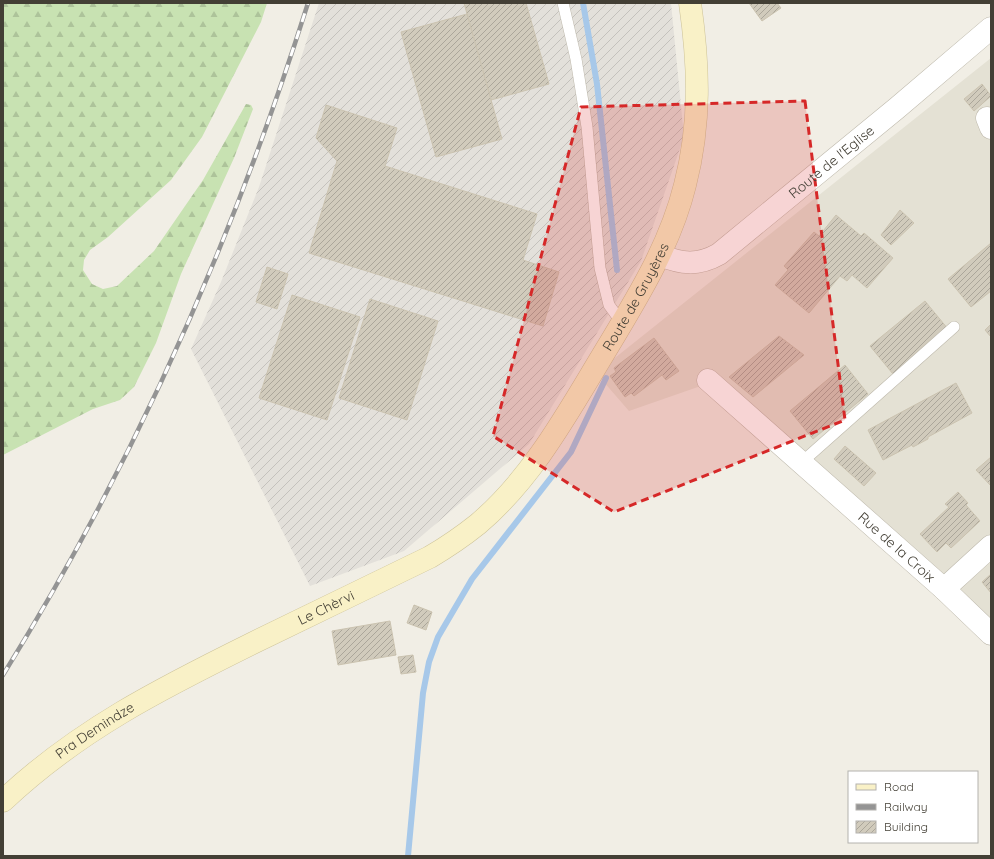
<svg xmlns="http://www.w3.org/2000/svg" width="994" height="859" font-family="Quicksand,sans-serif">
<style>
.residential{fill:#e4e1d4}
.industrial{fill:url(#industrial-furrows)}
.forest{fill:url(#forest-firs)}
.lines{fill:none;stroke-linecap:round;stroke-linejoin:round}
.stream{stroke:#a7c8e9;stroke-width:6}
.building{fill:url(#building-hatch);stroke:#cbc3b0}
.lane-casing{stroke:#beb9ac;stroke-width:12}
.street-casing{stroke:#beb9ac;stroke-width:23}
.secondary-casing{stroke:#cdc399;stroke-width:23}
.lane{stroke:#fff;stroke-width:11}
.street{stroke:#fff;stroke-width:22}
.secondary{stroke:#f9f1c7;stroke-width:22}
.rail-casing{stroke:#949494;stroke-width:4.5}
.rail{stroke:#fff;stroke-width:3;stroke-dasharray:9;stroke-linecap:butt}
.marked{fill:#d62828;fill-opacity:0.2;stroke:#d62828;stroke-width:3;stroke-dasharray:8 5;stroke-linejoin:round}
.labels{text-anchor:middle;stroke-width:4;stroke-linejoin:round;paint-order:stroke}
.street-label{font-size:14px;fill:#433f35;stroke:#fff}
</style>
<defs>
<pattern id="industrial-furrows" width="10" height="10" patternUnits="userSpaceOnUse"><rect width="10" height="10" fill="#e3e0da"/><path d="M-1 1l2-2M0 10L10 0M9 11l2-2" fill="none" stroke="#c4c1bc"/></pattern>
<pattern id="forest-firs" width="22" height="20" patternUnits="userSpaceOnUse"><rect width="22" height="20" fill="#c8e2b2"/><path d="M5 1l3.5 6h-7zM16 11l3.5 6h-7z" fill="#adc39a"/></pattern>
<pattern id="building-hatch" width="6" height="6" patternUnits="userSpaceOnUse"><rect width="6" height="6" fill="#d1cbbc"/><path d="M-1 1l2-2M0 6l6-6M5 7l2-2" fill="none" stroke="#aba69a"/></pattern>
</defs>
<rect width="100%" height="100%" fill="#f1eee5"/>
<polygon class="residential" points="991,58 991,627 718,380 629,411 596,373"/>
<polygon class="industrial" points="319,3 671,3 684,137 641,261 529,444 404,551 310,586 191,349 221,282 259,187"/>
<polygon class="forest" points="3,3 267,3 261,22 202,137 171,180 108,237 90,250 84,260 83,270 92,284 103,289 117,286 154,251 203,180 246,104 251,105 253,109 234,158 181,274 156,343 134,387 120,400 93,409 3,455"/>
<g class="lines">
<g class="stream">
<polyline points="583,3 597,84 617,270"/>
<polyline points="408,856 423,693 429,662 438,637 472,579 571,452 606,378"/>
</g>
</g>
<g class="building">
<polygon points="464,3 526,3 549,84 491,100"/>
<polygon points="749,3 777,3 781,8 762,21"/>
<polygon points="467,14 502,139 436,157 401,32"/>
<polygon points="982,84 991,96 974,111 964,99"/>
<polygon points="326,105 397,128 385,166 537,214 523,260 559,272 543,326 309,253 337,161 316,138"/>
<polygon points="900,210 914,223 891,245 881,235"/>
<polygon points="836,215 861,236 864,233 893,258 867,288 852,275 847,281 840,276 809,313 775,285 788,270 784,266 814,232 819,236"/>
<polygon points="991,243 991,291 971,307 948,279"/>
<polygon points="267,267 288,274 277,309 256,302"/>
<polygon points="292,295 360,317 327,420 259,398"/>
<polygon points="370,299 438,321 407,420 339,398"/>
<polygon points="925,301 948,329 893,374 870,346"/>
<polygon points="991,324 991,337 985,330"/>
<polygon points="779,336 804,355 753,397 729,377"/>
<polygon points="654,338 679,371 666,380 662,375 634,396 631,393 625,397 610,376 616,372 614,368"/>
<polygon points="845,365 868,394 813,439 790,411"/>
<polygon points="956,383 972,413 928,437 928,439 913,447 912,445 883,460 868,430"/>
<polygon points="845,446 876,473 864,486 834,459"/>
<polygon points="991,457 991,486 976,470"/>
<polygon points="958,492 968,503 966,505 980,521 951,548 946,543 937,552 920,534 949,507 945,504"/>
<polygon points="991,574 991,593 982,582"/>
<polygon points="414,605 432,612 426,630 407,623"/>
<polygon points="390,621 396,655 338,665 332,631"/>
<polygon points="413,655 416,672 401,674 398,657"/>
</g>
<g class="lines">
<defs>
<g id="lane">
<polyline points="563,3 576,59 587,127 600,268 609,305 622,323"/>
<polyline points="802,462 954,327"/>
</g>
<g id="street">
<polyline points="987,118 991,128"/>
<path id="s1" d="M660,255c21,9 38,11 59,-1l178,-146 94,-80"/>
<path id="s2" d="M708,380l236,209 47,45"/>
<polyline points="944,589 991,546"/>
</g>
<g id="secondary">
<path id="s3" d="M3,801c75,-71 159,-113 250,-158 59,-29 118,-57 177,-86 17,-10 33,-21 48,-33 55,-47 89,-110 126,-171 32,-53 66,-107 81,-168 16,-62 14,-119 5,-182"/>
</g>
</defs>
<use href="#lane" class="lane-casing"/>
<use href="#street" class="street-casing"/>
<use href="#secondary" class="secondary-casing"/>
<use href="#lane" class="lane"/>
<use href="#street" class="street"/>
<use href="#secondary" class="secondary"/>
<defs>
<path id="rail" d="M3,675c130,-210 231,-437 305,-672"/>
</defs>
<use href="#rail" class="rail-casing"/>
<use href="#rail" class="rail"/>
</g>
<path class="marked" d="M805,101l40,319 -231,92 -121,-76 88,-329z"/>
<g class="labels">
<g class="street-label">
<text dy="5" stroke="none"><textPath href="#s1" startOffset="207">Route de l'Eglise</textPath></text>
<text dy="5" stroke="none"><textPath href="#s3" startOffset="830">Route de Gruyères</textPath></text>
<text dy="5" stroke="none"><textPath href="#s2" startOffset="252">Rue de la Croix</textPath></text>
<text dy="5" stroke="none"><textPath href="#s3" startOffset="378">Le Chèrvi</textPath></text>
<text dy="5" stroke="none"><textPath href="#s3" startOffset="116">Pra Demindze</textPath></text>
</g>
</g>
<rect width="994" height="859" fill="none" stroke="#433f35" stroke-width="8"/>
<rect x="848" y="771" width="130" height="72" fill="#ffffff" stroke="#b4b2ae"/>
<rect x="856" y="784" width="20" height="6" fill="#f9f1c7" stroke="#b4b2ae"/>
<text x="884" y="791" font-size="12" fill="#433f35">Road</text>
<rect x="856" y="804" width="20" height="6" fill="#949494" stroke="#b4b2ae"/>
<text x="884" y="811" font-size="12" fill="#433f35">Railway</text>
<rect x="856" y="821" width="20" height="12" fill="url(#building-hatch)" stroke="#b4b2ae"/>
<text x="884" y="831" font-size="12" fill="#433f35">Building</text>
</svg>
